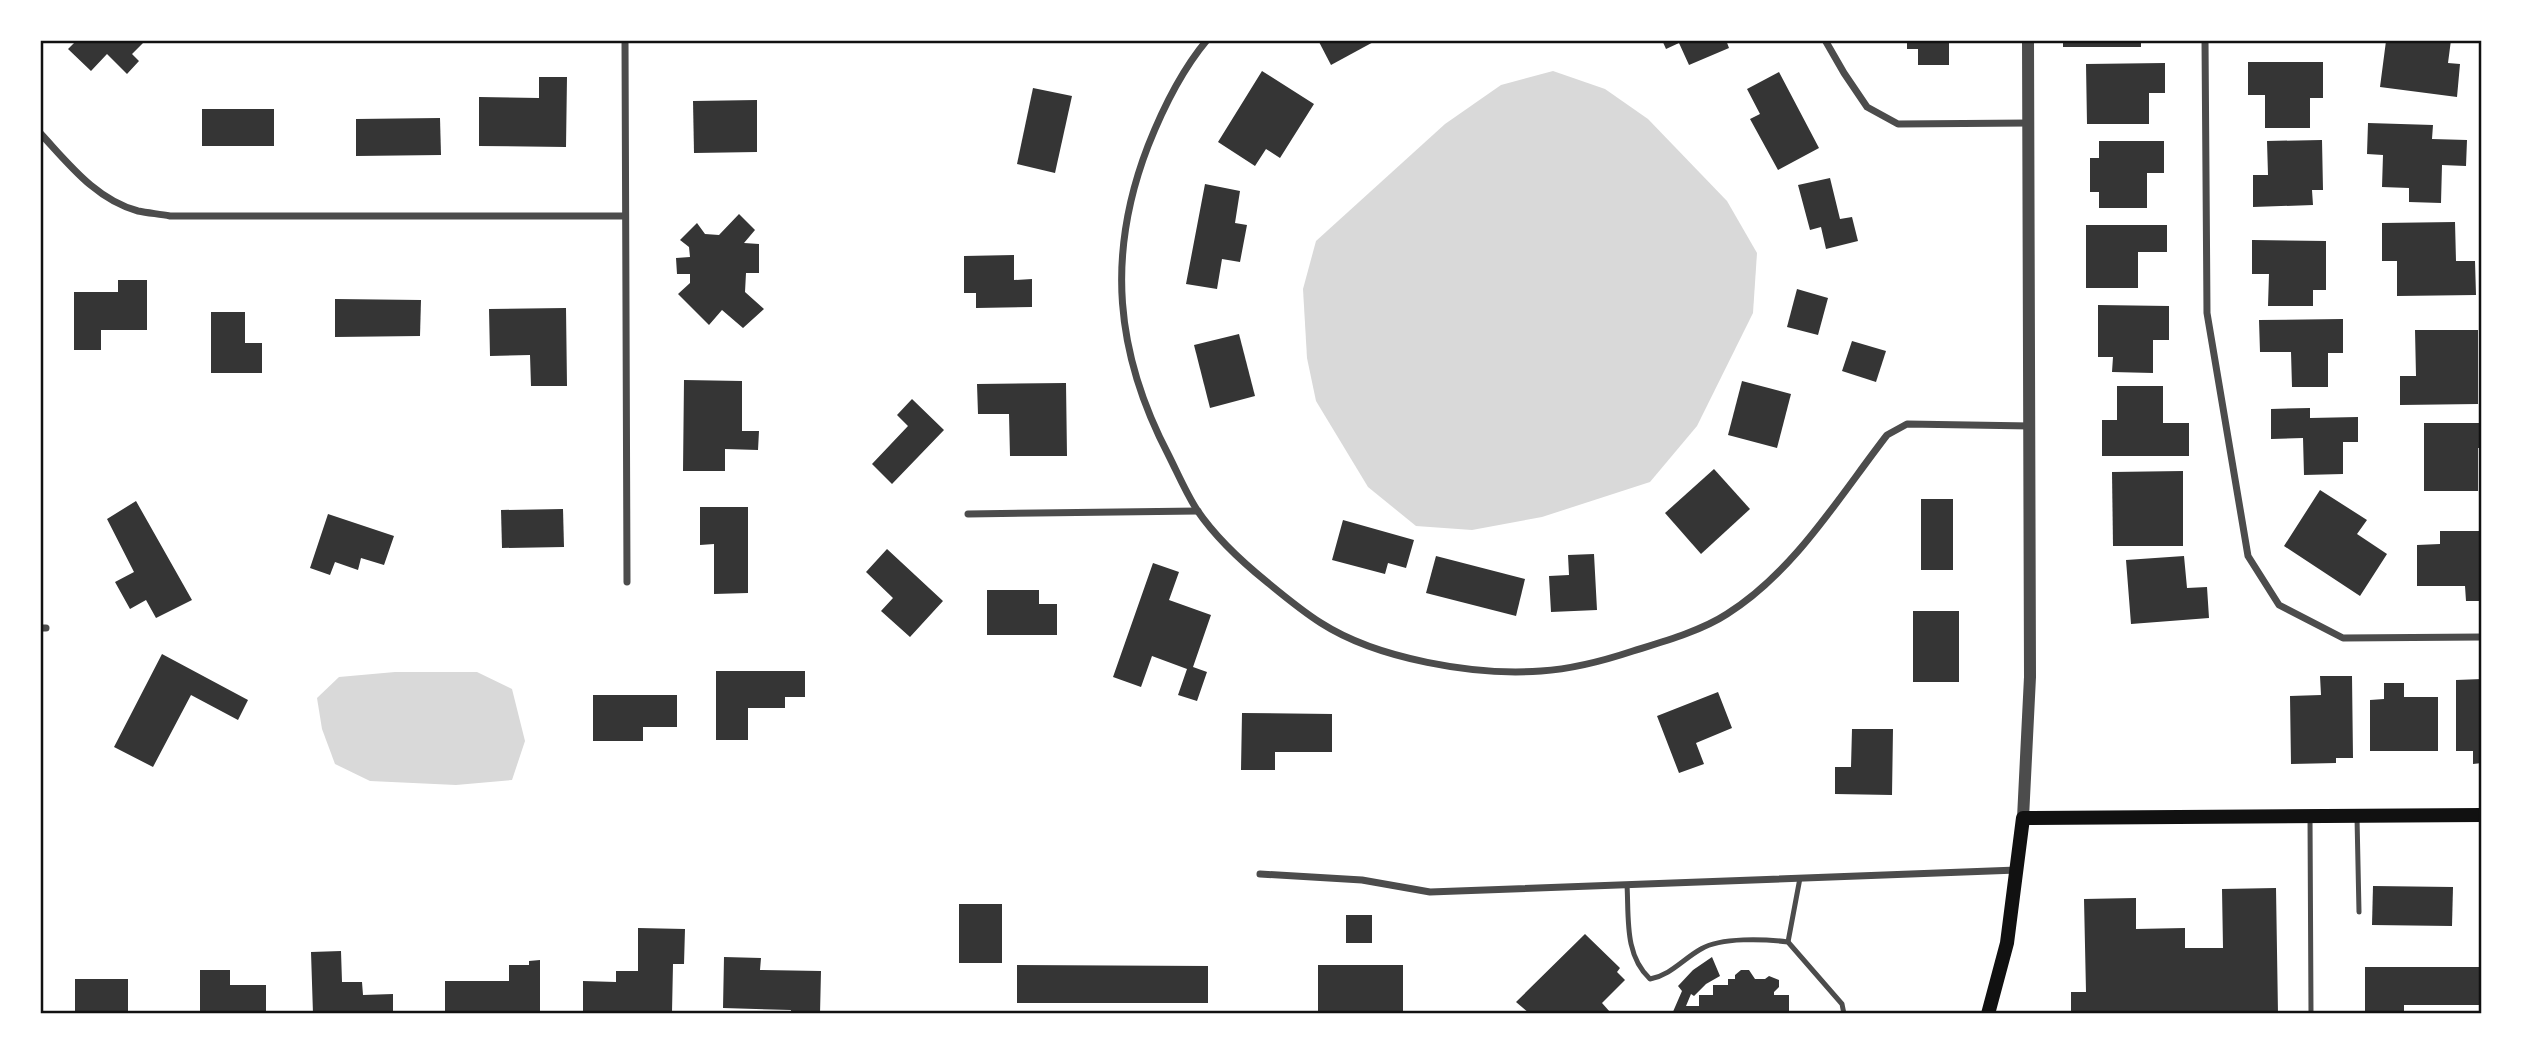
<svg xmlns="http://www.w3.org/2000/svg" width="2522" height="1054" font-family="'Asap Condensed',sans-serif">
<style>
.water{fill:#d9d9d9}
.building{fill:#353535}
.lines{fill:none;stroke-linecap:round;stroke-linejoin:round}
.service{stroke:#4c4c4c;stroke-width:5}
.minor{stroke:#4c4c4c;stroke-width:7}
.tertiary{stroke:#4c4c4c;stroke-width:12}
.secondary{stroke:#111;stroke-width:14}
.neatline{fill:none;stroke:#111;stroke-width:2.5}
</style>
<rect width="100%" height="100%" fill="#fff"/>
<g class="water">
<polygon points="1553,71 1605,89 1648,119 1727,201 1757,253 1753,313 1697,426 1650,482 1542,517 1472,530 1416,526 1368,487 1316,401 1307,358 1303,289 1316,241 1445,124 1501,85"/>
<polygon points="395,672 477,672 512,689 525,741 512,780 456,785 370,781 335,764 322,729 317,698 339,677"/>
</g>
<g class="building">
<polygon points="77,40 139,40 143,43 132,54 139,61 127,74 107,54 91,71 68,49"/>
<polygon points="1318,40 1377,40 1331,65"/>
<polygon points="1662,40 1726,40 1729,48 1689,65 1679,43 1666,49"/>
<polygon points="1907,40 1949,40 1949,65 1918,65 1918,49 1907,49"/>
<rect x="2063" y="40" width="78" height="7"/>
<polygon points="2400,40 2451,40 2448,63 2460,64 2457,97 2380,87 2386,41 2400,42"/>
<polygon points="2248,62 2323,62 2323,98 2310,98 2310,128 2265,128 2265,95 2248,95"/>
<polygon points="2165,63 2165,93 2149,93 2149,124 2087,124 2086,64"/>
<polygon points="1262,71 1314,104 1280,158 1266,149 1255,166 1218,142"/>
<polygon points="1779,72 1819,148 1778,170 1750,119 1760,114 1747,89"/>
<polygon points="539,77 567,77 566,147 479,146 479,97 539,98"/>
<polygon points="1033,88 1072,96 1055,173 1017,164"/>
<polygon points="757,100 757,152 694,153 693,101"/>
<rect x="202" y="109" width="72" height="37"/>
<polygon points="440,118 441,155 356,156 356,119"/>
<polygon points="2368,123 2433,125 2432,139 2467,140 2466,166 2442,165 2441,203 2409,202 2409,188 2382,187 2383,155 2367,154"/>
<polygon points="2322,140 2323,190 2312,190 2313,205 2253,207 2253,175 2268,175 2267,141"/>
<polygon points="2099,141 2164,141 2164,173 2147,173 2147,208 2099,208 2099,192 2090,192 2090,158 2099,158"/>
<polygon points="1830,178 1840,219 1852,217 1858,241 1826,249 1821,227 1810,230 1798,185"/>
<polygon points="1205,184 1240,191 1235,223 1247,225 1240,262 1222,259 1217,289 1186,284"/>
<polygon points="739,214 755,230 744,243 759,244 759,273 746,273 745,292 764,309 743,328 722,310 709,325 678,294 690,283 690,274 677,274 676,258 690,257 689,247 680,240 697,223 705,234 719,235"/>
<polygon points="2455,222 2456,261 2475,261 2476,295 2397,296 2397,261 2382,261 2382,223"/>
<polygon points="2086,225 2167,225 2167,252 2138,252 2138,288 2086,288"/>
<polygon points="2252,240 2326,241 2326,290 2313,290 2313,306 2268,306 2269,274 2252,274"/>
<polygon points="1014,255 1014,280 1032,279 1032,307 976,308 976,293 964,293 964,256"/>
<polygon points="118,280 147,280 147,330 101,330 101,350 74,350 74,292 118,292"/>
<polygon points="1797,289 1828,298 1818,335 1787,327"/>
<polygon points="335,299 421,300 420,336 335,337"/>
<polygon points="2098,305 2169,306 2169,340 2153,340 2153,373 2112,372 2113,357 2098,357"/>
<polygon points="566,308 567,386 531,386 530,355 490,356 489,309"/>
<polygon points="211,312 245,312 245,343 262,343 262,373 211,373"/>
<polygon points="2343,319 2343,353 2328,353 2328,387 2292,387 2291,352 2260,352 2259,320"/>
<polygon points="2415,330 2478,330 2478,404 2400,405 2400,376 2416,376"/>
<polygon points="1239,334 1255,396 1210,408 1194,345"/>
<polygon points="1852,341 1886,351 1876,382 1842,371"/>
<polygon points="684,380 742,381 742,431 759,431 758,450 725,449 725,471 683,471"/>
<polygon points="1742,381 1791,394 1777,448 1728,435"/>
<polygon points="1066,383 1067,456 1010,456 1009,414 978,414 977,384"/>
<polygon points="2117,386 2163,386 2163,423 2189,423 2189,456 2102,456 2102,420 2117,420"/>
<polygon points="912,399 944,430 892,484 872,464 908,426 897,415"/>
<polygon points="2310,408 2310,418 2358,417 2358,442 2343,442 2343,474 2304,475 2303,438 2271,439 2271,409"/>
<polygon points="2424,423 2482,423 2482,448 2478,448 2478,491 2424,491"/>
<polygon points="1714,469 1750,509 1701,554 1665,513"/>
<polygon points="2183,471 2183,546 2113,546 2112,472"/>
<polygon points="2320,490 2367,520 2357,534 2387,554 2360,596 2284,546"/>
<rect x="1921" y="499" width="32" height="71"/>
<polygon points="136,501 192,600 156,618 146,600 130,609 115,582 134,572 107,519"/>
<polygon points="700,507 748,507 748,593 714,594 714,544 700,545"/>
<polygon points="563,509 564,547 502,548 501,510"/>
<polygon points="328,514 394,536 384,565 361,558 358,570 335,562 330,575 310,568"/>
<polygon points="1343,520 1414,540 1406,568 1388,563 1385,574 1332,560"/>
<polygon points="2440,531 2482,531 2482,601 2466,601 2465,586 2417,586 2417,545 2440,544"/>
<polygon points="887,549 943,601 910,637 881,611 893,598 866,572"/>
<polygon points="1594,554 1597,610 1551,612 1549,576 1569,575 1568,555"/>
<polygon points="1436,556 1525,579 1516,616 1426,593"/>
<polygon points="2184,556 2187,588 2207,587 2209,618 2131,624 2126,560"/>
<polygon points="1153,563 1179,572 1169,600 1211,615 1193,667 1207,672 1197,701 1178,695 1187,669 1152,656 1141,687 1113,677"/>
<polygon points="987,590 1039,590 1039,604 1057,604 1057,635 987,635"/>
<rect x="1913" y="611" width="46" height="71"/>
<polygon points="162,654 248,700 238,720 191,695 153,767 114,747"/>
<polygon points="716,671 805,671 805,697 785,697 785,708 748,708 748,740 716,740"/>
<polygon points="2320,676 2352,676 2353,758 2336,758 2336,763 2291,764 2290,696 2321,695"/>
<polygon points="2482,679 2482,763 2473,764 2473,751 2456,751 2456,680"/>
<polygon points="2384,683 2404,683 2404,697 2438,697 2438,751 2370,751 2370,700 2384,699"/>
<polygon points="1718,692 1732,728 1696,743 1704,764 1679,773 1657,716"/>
<polygon points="593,695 677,695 677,727 643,727 643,741 593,741"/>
<polygon points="1242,713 1332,714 1332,752 1275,752 1275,770 1241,770"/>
<polygon points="1852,729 1893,729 1892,795 1835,794 1835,767 1851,767"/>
<polygon points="2373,886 2453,887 2452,926 2372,925"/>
<polygon points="2276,888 2278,1014 2071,1014 2071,992 2086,992 2084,899 2136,898 2136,929 2185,928 2185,948 2223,948 2222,889"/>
<rect x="959" y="904" width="43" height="59"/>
<rect x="1346" y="915" width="26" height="28"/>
<polygon points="638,928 685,929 684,964 673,964 672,1012 583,1014 583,981 616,982 616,971 638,971"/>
<polygon points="1585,934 1620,968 1617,972 1625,980 1602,1003 1610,1012 1608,1014 1530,1014 1516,1002"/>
<polygon points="341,951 342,982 362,982 363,995 393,994 393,1014 313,1014 311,952"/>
<polygon points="724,957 761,958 760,970 821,971 820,1014 791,1014 791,1010 723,1008"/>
<polygon points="1712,957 1720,976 1706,984 1694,996 1691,994 1686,1006 1699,1006 1699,995 1713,995 1713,985 1728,985 1728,979 1735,979 1735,975 1741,970 1749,970 1755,979 1765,979 1769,976 1779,980 1779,987 1774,992 1774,995 1789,995 1789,1014 1672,1014 1682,991 1678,986 1693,970"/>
<polygon points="540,960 540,1014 445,1014 445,981 509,981 509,965 529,965 529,961"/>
<polygon points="1017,965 1208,966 1208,1003 1017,1003"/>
<rect x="1318" y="965" width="85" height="49"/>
<polygon points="2365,967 2482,967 2482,1005 2404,1005 2404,1014 2365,1014"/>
<polygon points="200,970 230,970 230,985 266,985 266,1014 200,1014"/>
<rect x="75" y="979" width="53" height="35"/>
</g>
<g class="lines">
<g class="service">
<polyline points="2310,816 2311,1014"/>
<polyline points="2357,817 2359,912"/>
<path d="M1627,885c2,32 -3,70 23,94 21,-4 33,-20 51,-30 20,-12 64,-10 87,-7l54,62 2,10"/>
<polyline points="1788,942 1800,878"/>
</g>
<g class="minor">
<polyline points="625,40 627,582"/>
<path d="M1207,40c-26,31 -44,68 -59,106 -42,109 -33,207 21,310 9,18 17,37 28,54 19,28 44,51 70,72 17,14 35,29 54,41 56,36 154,53 220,48 32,-2 62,-10 92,-20 29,-9 68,-20 94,-37 67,-42 112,-117 160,-179l20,-11 124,2"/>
<polyline points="1825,40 1844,73 1867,107 1898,124 2029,123"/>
<polyline points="2205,40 2207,313 2248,556 2279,605 2343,638 2482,637"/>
<path d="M40,133c28,30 56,67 98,78 10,2 21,3 32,5h455"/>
<polyline points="968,514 1198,511"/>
<polyline points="40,628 46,628"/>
<polyline points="1260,874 1362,880 1430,892 2017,870"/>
</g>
<polyline class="tertiary" points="2023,818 2030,677 2028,40"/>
<polyline class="secondary" points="1988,1014 2007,943 2023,818 2482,815"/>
</g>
<rect width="2522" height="1054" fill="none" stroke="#ffffff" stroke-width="84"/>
<rect x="42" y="42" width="2438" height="970" class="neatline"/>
</svg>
